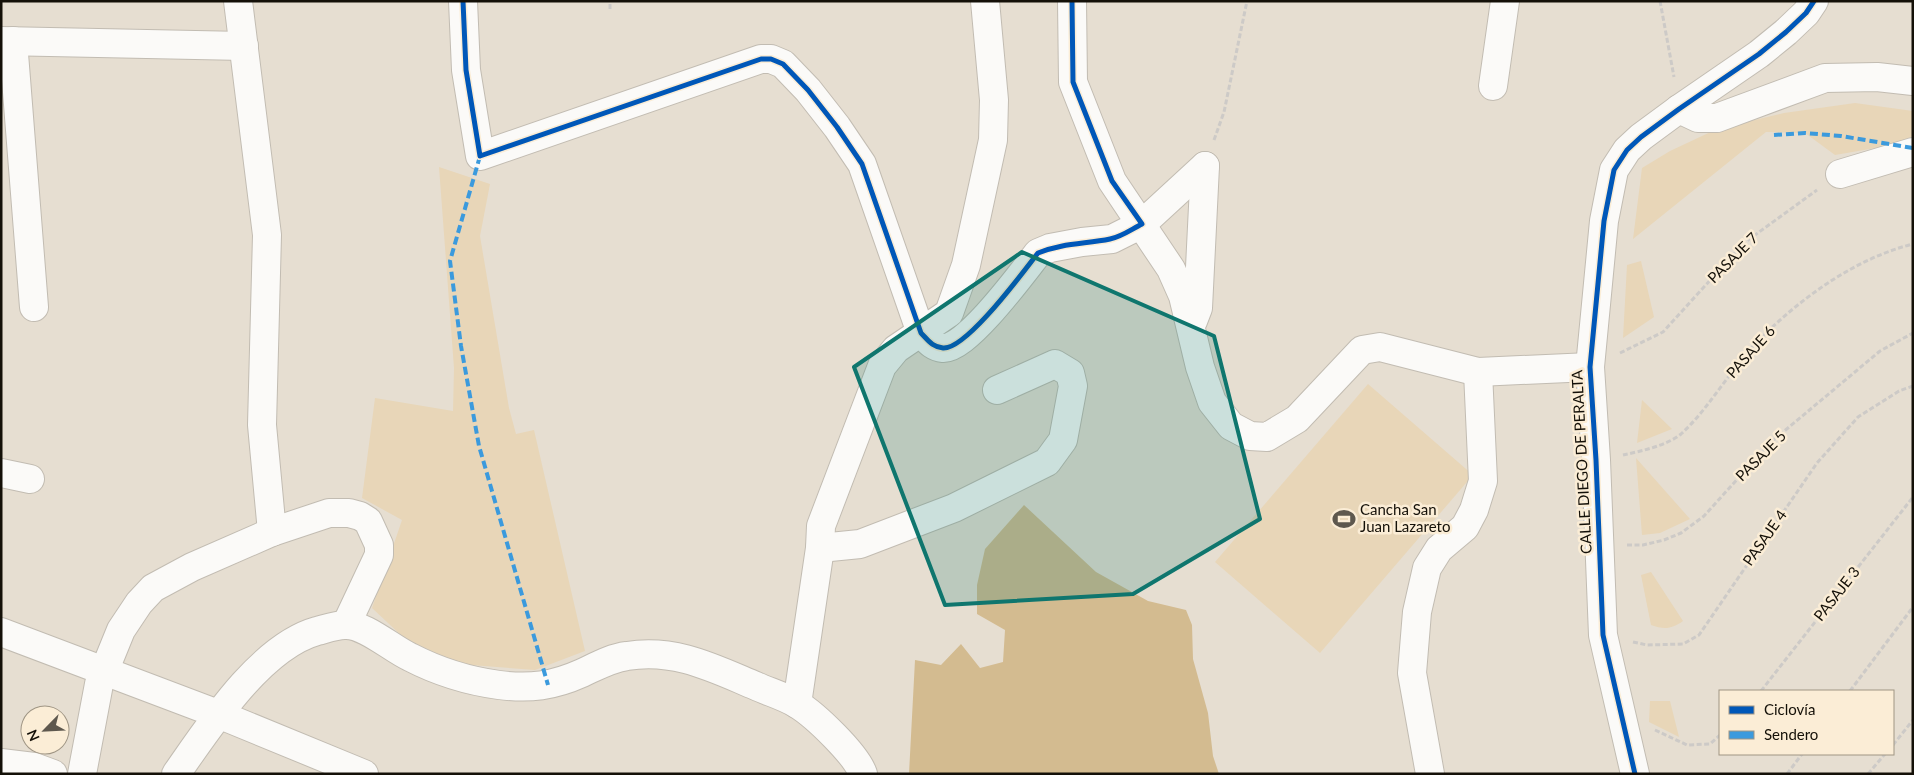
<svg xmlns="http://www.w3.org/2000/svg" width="1914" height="775" font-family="Lato,sans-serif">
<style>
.green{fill:#e8d6b8}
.forest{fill:#d3bb90}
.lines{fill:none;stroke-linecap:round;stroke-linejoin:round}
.minor-casing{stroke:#c2bcb2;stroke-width:30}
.path{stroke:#cdcac7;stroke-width:3;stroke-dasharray:5 2.5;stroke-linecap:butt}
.minor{stroke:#fbfaf8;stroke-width:28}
.quiet{stroke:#3b9add;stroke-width:4;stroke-dasharray:8 4;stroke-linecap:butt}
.cycleway-casing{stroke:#fbedd6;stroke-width:8}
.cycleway{stroke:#0057b8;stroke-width:5}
.marked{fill:#0f766e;fill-opacity:0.2;stroke:#0f766e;stroke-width:4;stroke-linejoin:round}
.labels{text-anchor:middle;stroke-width:5;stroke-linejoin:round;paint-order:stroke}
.street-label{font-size:15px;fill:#141008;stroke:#fbedd6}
.poi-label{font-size:15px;fill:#141008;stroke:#fbedd6;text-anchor:start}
</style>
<rect width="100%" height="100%" fill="#e6ded1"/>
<g class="green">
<polygon points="1855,103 1913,111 1913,136 1893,145 1835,155 1805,133 1766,132 1633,239 1642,168 1670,151 1717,129 1784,113"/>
<polygon points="439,167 490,184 480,236 509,408 516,434 534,430 585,651 535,670 458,664 404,638 372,608 402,520 362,498 375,398 453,411 454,368"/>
<polygon points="1641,261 1654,317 1623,338 1627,265"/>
<polygon points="1368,384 1473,475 1320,653 1215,562"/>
<polygon points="1642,400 1672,429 1637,443"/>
<polygon points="1636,458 1690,519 1660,533 1642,535"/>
<path d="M1651,572l32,49c-11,8 -19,9 -32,4l-10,-50z"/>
<polygon points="1650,701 1670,701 1679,737 1649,722"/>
</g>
<polygon class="forest" points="1024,505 1096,572 1148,601 1186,610 1192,625 1193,659 1208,713 1213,756 1219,774 909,774 915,660 941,665 961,644 980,668 1003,662 1005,630 977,614 977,585 985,549"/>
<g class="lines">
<defs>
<g id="minor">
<polyline points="238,1 267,235 262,425 272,532"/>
<path d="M463,1l3,69 14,86 281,-97h10l12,5 25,26 29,37 25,37 59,169c7,7 11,14 22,15 23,2 80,-76 95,-95l12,-5 32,-6 30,-3 30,-15 63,-58"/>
<polyline points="1072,1 1073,82 1112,181 1171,269 1183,296 1200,367 1212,402 1231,426 1250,436 1267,437 1297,419 1362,350 1380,347 1478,372 1590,367"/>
<polyline points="1,41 244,46"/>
<polyline points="13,41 34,307"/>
<polyline points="1493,86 1505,1"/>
<polyline points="1679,109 1698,118 1717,118 1825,78 1877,77 1913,81"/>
<polyline points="1840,174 1913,152"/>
<polyline points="1193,321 1198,308 1205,166"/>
<polyline points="1,473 30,479"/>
<polyline points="820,548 860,544 954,508 1047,462 1063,440 1073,386 1070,373 1055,364 997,390"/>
<polyline points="1,632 218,714 364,774"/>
<polyline points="797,704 820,548 821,526 882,366 896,349 949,313 966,265 993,140 994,100 985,1"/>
<polyline points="1,763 34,767 53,774"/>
<polyline points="82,774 99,684 121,630 139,603 153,588 192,567 272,532 329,513 349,513 360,516 368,521 379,545 379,555 346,625"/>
<path d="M176,774c33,-47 84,-127 141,-143 8,-2 19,-6 28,-6 20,-1 47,24 65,32 27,14 59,24 89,28 31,4 54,1 83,-12 15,-7 29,-15 45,-17 48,-8 86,12 129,30 13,6 28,10 41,18 18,11 59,50 66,70"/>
<polyline points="1430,774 1412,673 1417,612 1427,568 1439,549 1465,527 1474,510 1483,481 1478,372"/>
<polyline points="1635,774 1603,635 1596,460 1590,367 1604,221 1614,170 1627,150 1641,137 1679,109 1759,54 1786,32 1806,13 1814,1"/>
</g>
</defs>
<use href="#minor" class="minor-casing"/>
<g class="path">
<polyline points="1660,1 1674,77"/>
<polyline points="610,9 610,1"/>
<polyline points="1214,140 1224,112 1247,1"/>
<polyline points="1620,353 1663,332 1744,243 1817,190"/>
<path d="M1623,455c18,-4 43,-9 58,-21 11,-10 21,-22 30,-34 17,-22 33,-46 53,-65 41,-40 93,-77 149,-91"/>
<polyline points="1627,545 1643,545 1664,540 1681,533 1704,516 1770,443 1880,351 1913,333"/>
<polyline points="1633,642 1647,645 1683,644 1699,635 1817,463 1858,417 1899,391 1913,386"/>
<polyline points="1761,691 1913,497"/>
<polyline points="1850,691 1913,607"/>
<polyline points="1655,730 1687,745 1710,744 1720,735"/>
<polyline points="1893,745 1913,720"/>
<polyline points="1787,774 1802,754"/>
<polyline points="1868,774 1885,754"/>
</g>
<use href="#minor" class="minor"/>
<g class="quiet">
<polyline points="1774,135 1805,133 1841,136 1913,148"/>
<polyline points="480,156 450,261 461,346 479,446 548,685"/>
</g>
<defs>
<g id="cycleway">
<path d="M463,1l3,69 14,86 281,-97h10l12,5 25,26 29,37 25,37 59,169c7,7 11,14 22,15 23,2 80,-76 95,-95 24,-10 48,-9 72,-14 11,-2 22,-10 32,-15l-30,-43 -39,-99 -1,-81"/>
<polyline points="1635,774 1603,635 1596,460 1590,367 1604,221 1614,170 1627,150 1641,137 1679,109 1759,54 1786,32 1806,13 1814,1"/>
</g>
</defs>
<use href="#cycleway" class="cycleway-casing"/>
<use href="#cycleway" class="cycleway"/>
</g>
<path class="marked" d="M1022,252l192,84 46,183 -127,75 -188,11 -91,-238z"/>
<defs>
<symbol id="stadium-bare" viewBox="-9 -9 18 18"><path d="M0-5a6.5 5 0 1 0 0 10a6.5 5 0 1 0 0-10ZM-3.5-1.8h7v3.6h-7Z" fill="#5e584e" stroke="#fbedd6" stroke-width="2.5" paint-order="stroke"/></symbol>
</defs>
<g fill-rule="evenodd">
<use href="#stadium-bare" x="1328" y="503" width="32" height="32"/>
</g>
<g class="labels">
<g class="street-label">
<text transform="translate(1733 258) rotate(-45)" y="5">PASAJE 7</text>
<text transform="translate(1751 352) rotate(-48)" y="5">PASAJE 6</text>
<text transform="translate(1761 456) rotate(-45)" y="5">PASAJE 5</text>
<text transform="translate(1582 462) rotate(-93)" y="5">CALLE DIEGO DE PERALTA</text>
<text transform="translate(1765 538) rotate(-55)" y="5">PASAJE 4</text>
<text transform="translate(1837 594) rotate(-52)" y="5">PASAJE 3</text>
</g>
<g class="poi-label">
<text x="1360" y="515">Cancha San<tspan x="1360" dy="17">Juan Lazareto</tspan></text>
</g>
</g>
<rect width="1914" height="775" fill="none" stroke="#141008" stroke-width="5"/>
<rect x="1719" y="690" width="175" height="65" fill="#fbedd6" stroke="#9f9584"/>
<rect x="1729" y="706" width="25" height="8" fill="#0057b8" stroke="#9f9584"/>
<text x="1764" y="715" font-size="15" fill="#141008">Ciclovía</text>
<rect x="1729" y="731" width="25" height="8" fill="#3b9add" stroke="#9f9584"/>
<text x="1764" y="740" font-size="15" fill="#141008">Sendero</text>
<g transform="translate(45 730) rotate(246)"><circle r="24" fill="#fbedd6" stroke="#9f9584"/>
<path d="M0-4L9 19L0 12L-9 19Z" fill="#5e584e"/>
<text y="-8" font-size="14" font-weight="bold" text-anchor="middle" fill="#141008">N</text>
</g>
</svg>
